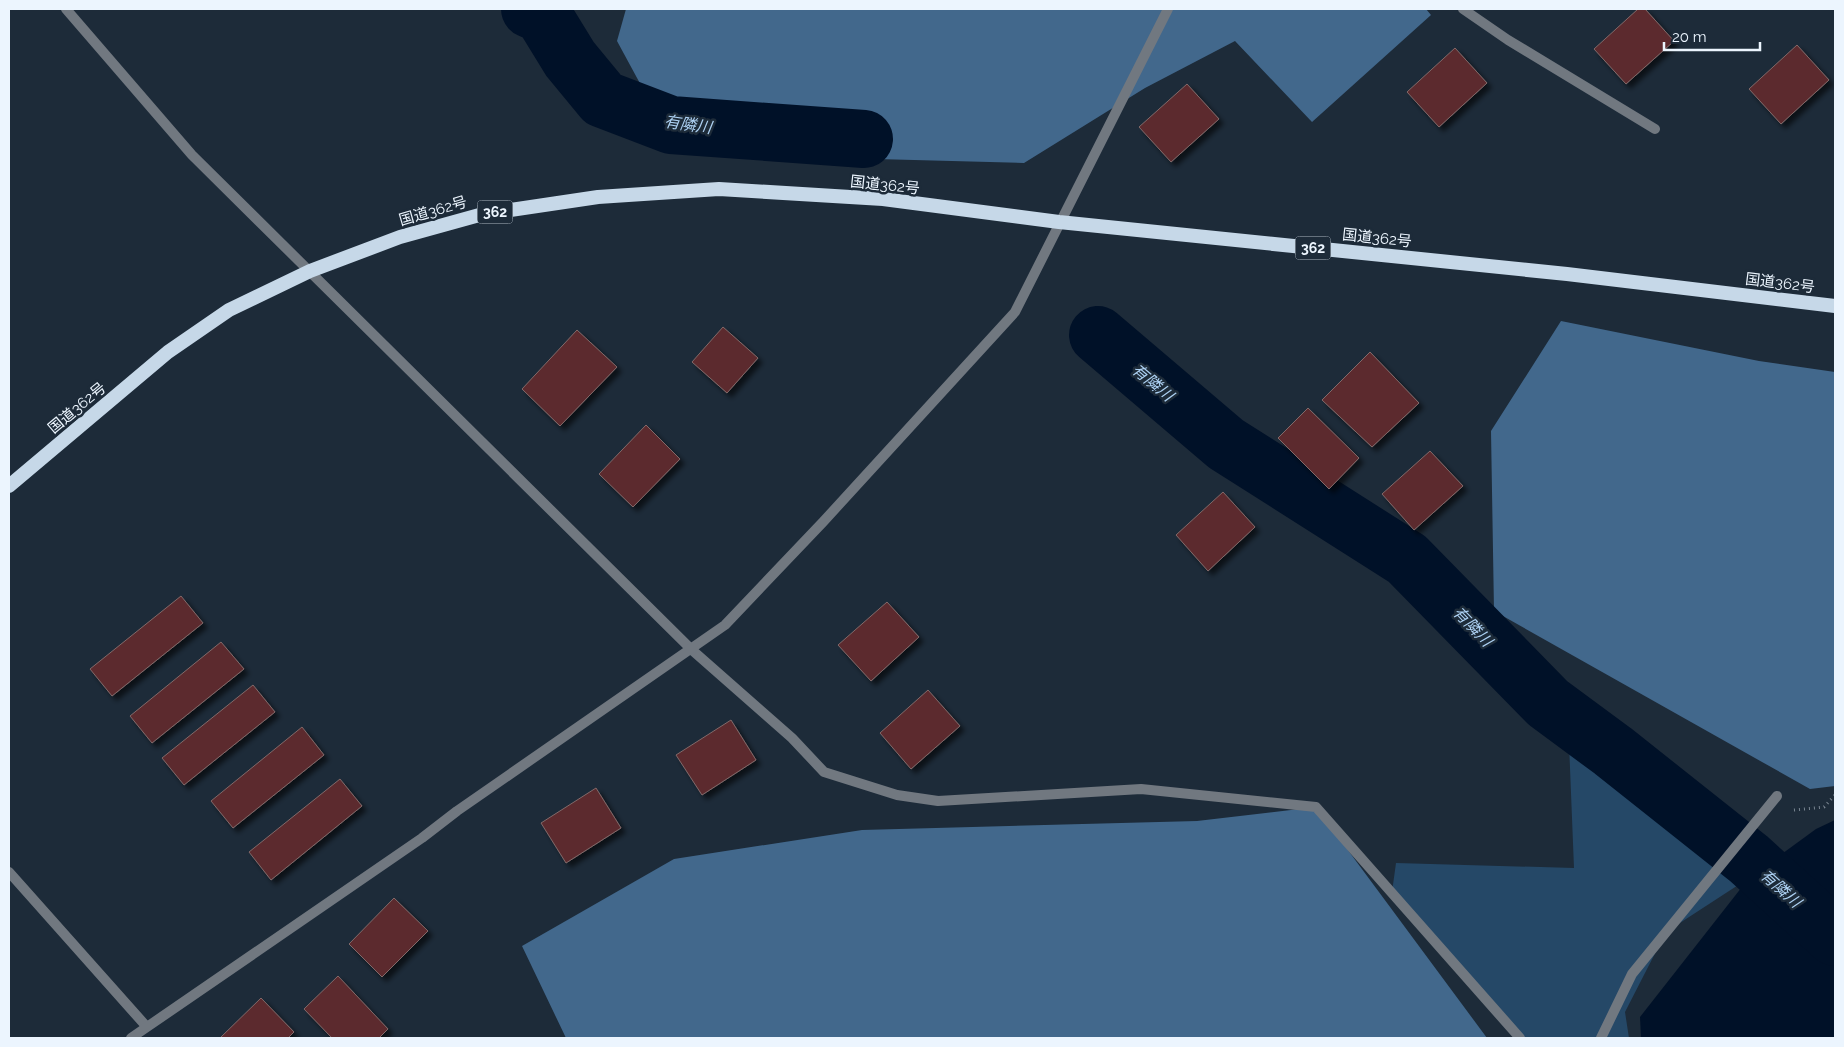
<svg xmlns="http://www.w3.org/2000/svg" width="1844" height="1047" font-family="Raleway,'Noto Sans JP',sans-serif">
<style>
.green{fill:#254867}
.forest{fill:#42688c}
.water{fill:#001128}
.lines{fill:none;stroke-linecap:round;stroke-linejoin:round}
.river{stroke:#001128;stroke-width:58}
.building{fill:#5b2a2d;stroke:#826969;filter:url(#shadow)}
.path{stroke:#798591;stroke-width:3;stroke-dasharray:1 4;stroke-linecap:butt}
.minor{stroke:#717880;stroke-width:10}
.tertiary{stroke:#717880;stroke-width:10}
.trunk{stroke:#c6d8e8;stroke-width:14}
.labels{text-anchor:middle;stroke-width:5;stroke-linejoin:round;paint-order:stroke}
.shield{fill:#1d2b39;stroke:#aeb8c3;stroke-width:1}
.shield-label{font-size:14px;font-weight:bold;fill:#ecf5fe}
.street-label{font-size:15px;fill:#ecf5fe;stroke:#1d2b39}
.water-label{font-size:16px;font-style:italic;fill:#add1f3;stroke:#1d2b39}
</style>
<defs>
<filter id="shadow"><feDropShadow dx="4.5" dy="4.5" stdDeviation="2.5" flood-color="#0009"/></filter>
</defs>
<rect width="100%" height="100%" fill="#1d2b39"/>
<polygon class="green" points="1568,718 1749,878 1666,932 1625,1012 1629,1038 1520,1038 1392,892 1396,863 1574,868"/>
<g class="forest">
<polygon points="626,9 1426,9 1431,15 1312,122 1235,41 1145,88 1024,163 838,158 669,137 617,41"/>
<polygon points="1561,321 1759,361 1835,372 1835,786 1810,789 1494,611 1491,431"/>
<polygon points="1316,807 1487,1038 566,1038 522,946 674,859 862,830 1197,821"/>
</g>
<polygon class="water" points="1835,820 1835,1038 1641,1038 1640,1017 1749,878 1816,829"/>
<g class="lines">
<g class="river">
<polyline points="530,9 543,15 570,59 603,99 671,125 864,139"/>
<polyline points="1098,335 1226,444 1407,559 1548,703 1613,751 1749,859 1835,937"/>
</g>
</g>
<g class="building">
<polygon points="1638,9 1645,9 1674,41 1626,84 1594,49"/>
<polygon points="1797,45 1829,80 1781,124 1749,89"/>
<polygon points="1455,48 1487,83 1439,127 1407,92"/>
<polygon points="1187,84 1219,119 1171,162 1139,127"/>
<polygon points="723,327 758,358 727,393 692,362"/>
<polygon points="577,330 617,367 560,426 522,389"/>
<polygon points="1370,352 1419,403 1372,447 1322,400"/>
<polygon points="1308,408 1359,458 1329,489 1278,438"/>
<polygon points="646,425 680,459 633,507 599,474"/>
<polygon points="1430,451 1463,486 1414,530 1382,494"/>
<polygon points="1223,492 1255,527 1208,571 1176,535"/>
<polygon points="181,596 203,623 112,696 90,669"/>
<polygon points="887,602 919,637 871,681 838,645"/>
<polygon points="221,642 244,669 152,743 130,716"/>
<polygon points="253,685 275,712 184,785 162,758"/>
<polygon points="928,690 960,726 911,769 880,733"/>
<polygon points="731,720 756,760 702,795 676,755"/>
<polygon points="302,727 324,755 233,828 211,801"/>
<polygon points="340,779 362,806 271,880 249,852"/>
<polygon points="596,788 621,828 566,863 541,823"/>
<polygon points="394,898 428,931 382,977 349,944"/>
<polygon points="338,976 388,1029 379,1038 332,1038 304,1009"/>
<polygon points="261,998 294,1032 288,1038 220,1038"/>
</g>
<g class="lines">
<polyline class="path" points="1794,810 1824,807 1835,795"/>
<g class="minor">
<polyline points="1463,9 1508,40 1655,129"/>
<polyline points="692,650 792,738 824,772 897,795 938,801 1141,789 1316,807 1520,1038"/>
<polyline points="1601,1038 1632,974 1777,796"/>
</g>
<g class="tertiary">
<polyline points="66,9 192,155 692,650"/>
<polyline points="9,872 146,1026"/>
<polyline points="131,1038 422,838 457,811 725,625 823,522 1015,312 1168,9"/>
</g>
<polyline class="trunk" points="9,486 168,352 229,310 310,271 400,237 483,214 598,197 719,189 883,199 1059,222 1567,274 1835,306"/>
</g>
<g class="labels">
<g class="shield">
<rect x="477.5" y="200.5" width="35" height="23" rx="4"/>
<rect x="1295.5" y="236.5" width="35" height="23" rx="4"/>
</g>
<g class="shield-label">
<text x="495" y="217">362</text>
<text x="1313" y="253">362</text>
</g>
<g class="street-label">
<text transform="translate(885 185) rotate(6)" y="5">国道362号</text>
<text transform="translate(433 211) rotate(-16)" y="5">国道362号</text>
<text transform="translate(1377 238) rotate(6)" y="5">国道362号</text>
<text transform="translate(1780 283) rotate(7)" y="5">国道362号</text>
<text transform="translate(77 408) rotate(-40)" y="5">国道362号</text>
</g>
<g class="water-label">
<text transform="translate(688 124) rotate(8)" y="6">有隣川</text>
<text transform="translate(1153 382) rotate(40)" y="6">有隣川</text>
<text transform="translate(1473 626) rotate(46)" y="6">有隣川</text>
<text transform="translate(1781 888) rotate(42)" y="6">有隣川</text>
</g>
</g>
<rect width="1844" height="1047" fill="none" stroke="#ecf5fe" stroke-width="20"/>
<path d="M1664 42v8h96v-8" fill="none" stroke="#ecf5fe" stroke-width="2.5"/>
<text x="1672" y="42" font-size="15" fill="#ecf5fe" stroke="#1d2b39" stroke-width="4" paint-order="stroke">20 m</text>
</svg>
